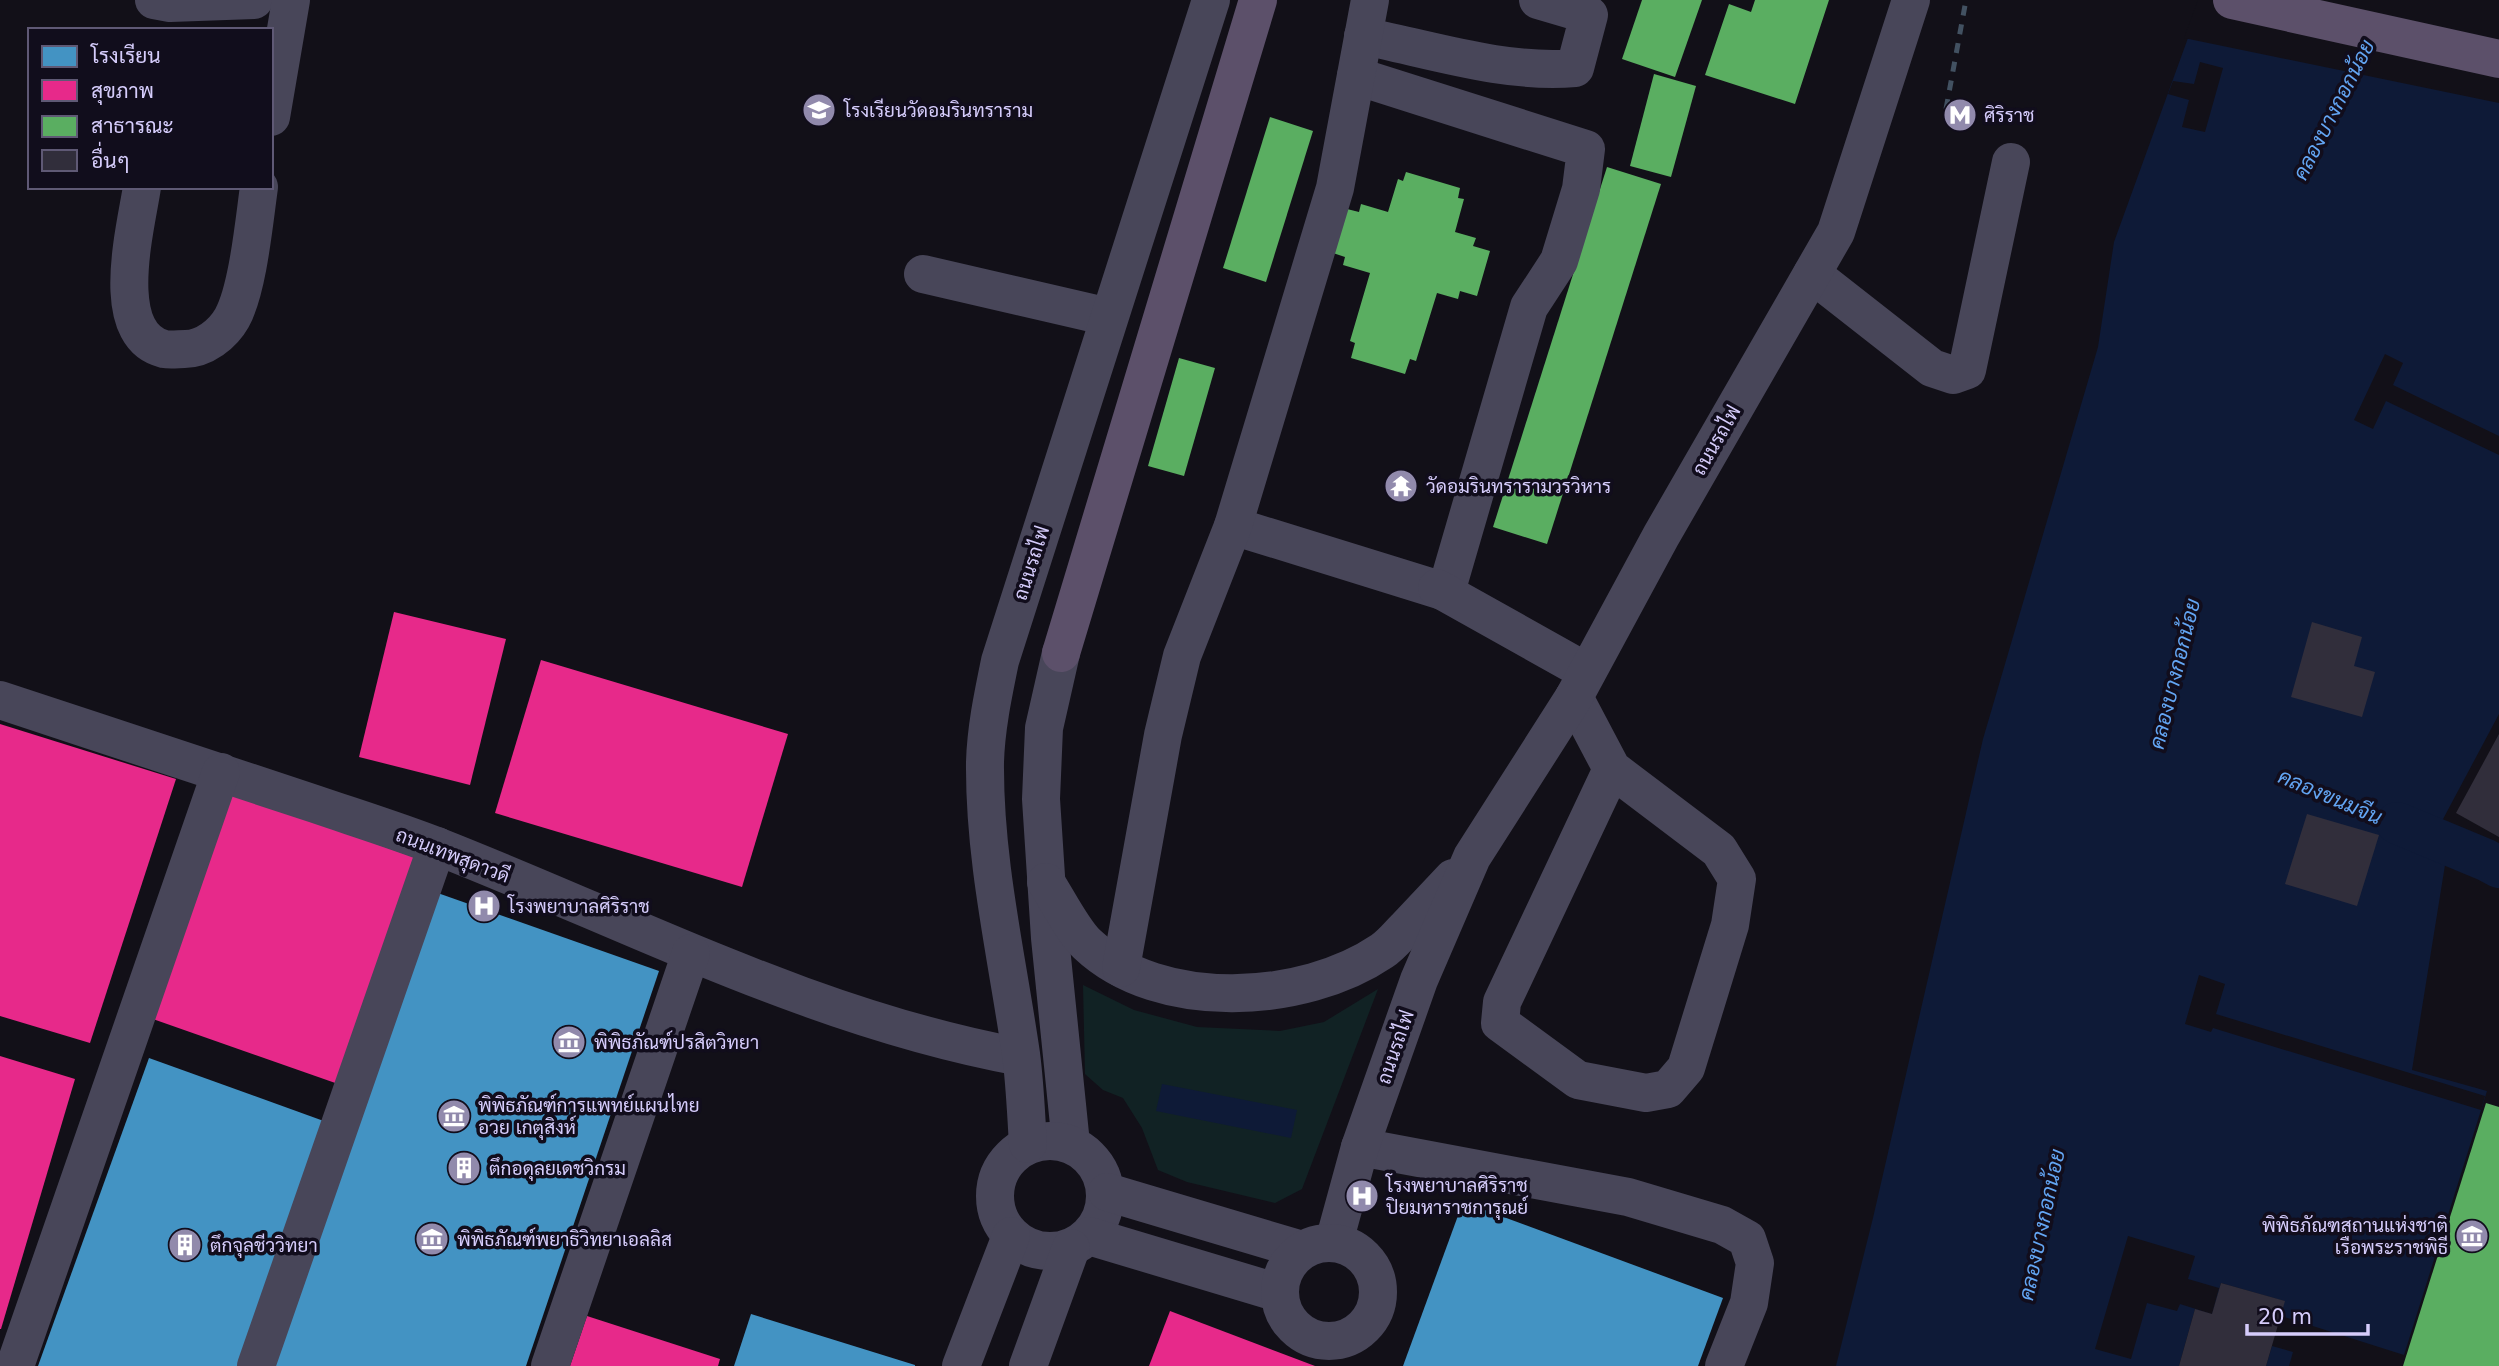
<svg xmlns="http://www.w3.org/2000/svg" width="2499" height="1366" font-family="'DejaVu Sans',Sarabun,sans-serif">
<style>
.green{fill:#112224}
.water{fill:#0e1a37}
.pier{fill:#121018}
.schools{fill:#4393c3}
.health{fill:#e7298a}
.public{fill:#5aae61}
.lines{fill:none;stroke-linecap:round;stroke-linejoin:round}
.canal{stroke:#0e1a37;stroke-width:42}
.building{fill:#312e3b}
.minor{stroke:#484659;stroke-width:38}
.major{stroke:#5c506a;stroke-width:38}
.rail{stroke:#425161;stroke-width:5;stroke-dasharray:10 9;stroke-linecap:butt}
.labels{text-anchor:middle;stroke-width:7;stroke-linejoin:round;paint-order:stroke}
.poi-label{font-size:19px;fill:#d5ccfb;stroke:#110d1c;text-anchor:start}
.street-label{font-size:19px;fill:#d5ccfb;stroke:#110d1c}
.water-label{font-size:21px;font-style:italic;fill:#63a5f3;stroke:#110d1c}
</style>
<rect width="100%" height="100%" fill="#121018"/>
<polygon class="green" points="1083,985 1134,1010 1197,1027 1280,1031 1324,1022 1378,989 1302,1189 1275,1203 1187,1182 1158,1170 1142,1128 1123,1098 1103,1090 1085,1074"/>
<g class="water">
<polygon points="2499,0 2499,714 2442,821 2450,834 2412,1070 2487,1091 2404,1355 2281,1316 2284,1301 2221,1283 2212,1314 2195,1309 2179,1366 1836,1366 1873,1218 1983,739 2098,347 2114,242 2188,38"/>
<polygon points="1162,1084 1297,1110 1291,1138 1156,1111"/>
<polygon points="2272,1346 2293,1352 2289,1366 2266,1366"/>
</g>
<g class="pier">
<polygon points="2198,0 2499,0 2499,103 2184,38"/>
<polygon points="2200,62 2223,68 2205,132 2182,127 2189,100 2168,94 2173,81 2194,84"/>
<polygon points="2385,354 2403,363 2393,385 2499,436 2499,455 2386,401 2373,429 2354,420"/>
<polygon points="2199,975 2225,984 2216,1014 2485,1096 2481,1110 2213,1028 2211,1032 2185,1024"/>
<polygon points="2128,1236 2195,1256 2188,1279 2219,1288 2212,1314 2180,1304 2177,1311 2147,1303 2131,1359 2095,1349"/>
</g>
<g class="schools">
<polygon points="432,891 659,971 526,1366 265,1366"/>
<polygon points="149,1058 332,1124 245,1366 38,1366"/>
<polygon points="1463,1202 1723,1298 1698,1366 1403,1366"/>
<polygon points="751,1314 915,1365 915,1366 734,1366"/>
</g>
<g class="health">
<polygon points="394,612 506,639 470,785 359,757"/>
<polygon points="541,660 788,734 742,887 495,813"/>
<polygon points="0,724 176,779 90,1043 0,1016"/>
<polygon points="229,792 419,859 341,1085 150,1018"/>
<polygon points="0,1056 75,1079 1,1329 0,1329"/>
<polygon points="1170,1311 1315,1366 1149,1366"/>
<polygon points="587,1316 720,1359 718,1366 570,1366"/>
</g>
<g class="public">
<polygon points="1642,0 1702,0 1675,77 1622,59"/>
<polygon points="1755,0 1829,0 1795,104 1705,75 1729,4 1751,12"/>
<polygon points="1654,74 1696,86 1671,177 1630,166"/>
<polygon points="1270,117 1313,131 1266,282 1223,268"/>
<polygon points="1607,167 1661,184 1547,544 1493,527"/>
<polygon points="1406,172 1460,188 1458,198 1464,199 1455,232 1476,238 1473,246 1490,251 1477,296 1460,291 1458,299 1437,293 1416,361 1410,359 1405,374 1351,358 1355,343 1350,341 1370,273 1343,265 1345,257 1333,253 1347,209 1359,212 1361,204 1388,212 1398,179 1403,181"/>
<polygon points="1179,358 1215,368 1184,476 1148,466"/>
<polygon points="2486,1103 2499,1107 2499,1366 2403,1366"/>
</g>
<g class="lines">
<polyline class="canal" points="2397,823 2486,860 2499,867"/>
</g>
<g class="building">
<polygon points="2312,622 2362,637 2354,666 2375,672 2362,717 2291,697"/>
<polygon points="2499,734 2499,837 2456,813"/>
<polygon points="2307,814 2379,835 2357,906 2285,884"/>
<polygon points="2221,1283 2285,1301 2266,1366 2179,1366 2195,1309 2212,1314"/>
</g>
<g class="lines">
<g class="minor">
<polyline points="154,0 170,3 254,0"/>
<path d="M1363,36c69,14 142,38 212,32l14,-53 -51,-15"/>
<polyline points="271,117 291,0"/>
<path d="M142,187c-6,40 -35,148 22,162 6,1 15,0 21,0 19,0 38,-15 47,-31 16,-29 22,-96 27,-131"/>
<polyline points="923,274 1109,317"/>
<polyline points="1812,274 1932,368 1953,375 1967,370 2011,162"/>
<polyline points="1233,526 1446,592 1529,307 1559,261 1581,189 1586,149 1356,76"/>
<polyline points="1437,588 1587,672"/>
<polyline points="1061,653 1044,728 1041,799 1050,938 1071,1144"/>
<polyline points="1574,697 1612,769 1719,850 1737,879 1730,925 1686,1068 1668,1089 1646,1093 1578,1080 1500,1023 1502,1002 1612,769"/>
<path d="M0,700c105,35 211,69 315,104 41,14 83,27 124,43 191,75 378,173 582,210"/>
<path d="M1046,882c11,17 27,49 41,62 73,69 217,60 295,7 9,-6 16,-15 23,-22 16,-17 32,-34 48,-51"/>
<polyline points="1121,968 1163,735 1182,656 1233,526 1335,188 1370,0"/>
<circle cx="1050" cy="1196" r="55"/>
<path d="M1028,1144c-2,-30 -3,-60 -7,-90 -14,-97 -37,-194 -36,-292 1,-34 8,-67 15,-101l211,-661"/>
<polyline points="1360,1147 1628,1197 1722,1225 1747,1239 1755,1263 1749,1303 1724,1366"/>
<polyline points="1107,1192 1302,1250"/>
<polyline points="1089,1236 1279,1293"/>
<polyline points="1334,1242 1360,1147 1419,980 1472,857 1574,697 1661,536 1836,232 1911,0"/>
<circle cx="1329" cy="1292" r="49"/>
<polyline points="15,1366 221,772"/>
<polyline points="256,1366 437,846"/>
<polyline points="550,1366 691,953"/>
<polyline points="961,1366 1011,1236"/>
<polyline points="1028,1366 1071,1248"/>
</g>
<g class="major">
<polyline points="2232,0 2499,59"/>
<polyline points="1061,653 1258,0"/>
</g>
<polyline class="rail" points="1946,109 1966,0"/>
</g>
<defs>
<symbol id="school-disc" viewBox="-11 -11 22 22"><circle r="9.5" fill="#918aac" stroke="#110d1c"/><path d="M0-5L7-2L0 1L-7-2ZM-4 1L0 2.5L4 1V4Q0 6-4 4Z" fill="#fff"/></symbol>
<symbol id="metro-disc" viewBox="-11 -11 22 22"><circle r="9.5" fill="#918aac" stroke="#110d1c"/><path d="M-5.5 5V-5H-3L0 0L3-5H5.5V5H3V-.5L0 4L-3-.5V5Z" fill="#fff"/></symbol>
<symbol id="temple-disc" viewBox="-11 -11 22 22"><circle r="9.5" fill="#918aac" stroke="#110d1c"/><path d="M0-6L5-2H3V0L6.5 2.5H4V6H1.5V3h-3V6H-4V2.5H-6.5L-3 0V-2H-5Z" fill="#fff"/></symbol>
<symbol id="hospital-disc" viewBox="-11 -11 22 22"><circle r="9.5" fill="#918aac" stroke="#110d1c"/><path d="M-5-5h3v3.5h4V-5h3V5h-3V1.5h-4V5h-3Z" fill="#fff"/></symbol>
<symbol id="museum-disc" viewBox="-11 -11 22 22"><circle r="9.5" fill="#918aac" stroke="#110d1c"/><path d="M0-6L6-3V-2H-6V-3ZM-5-1h2V3h-2ZM-1-1h2V3h-2ZM3-1h2V3H3ZM-6 4H6V6H-6Z" fill="#fff"/></symbol>
<symbol id="building-disc" viewBox="-11 -11 22 22"><circle r="9.5" fill="#918aac" stroke="#110d1c"/><path d="M-4-6H4V6H1V3H-1V6H-4ZM-2.5-4.3h1.7v1.8h-1.7ZM.8-4.3h1.7v1.8H.8ZM-2.5-1h1.7V.8h-1.7ZM.8-1h1.7V.8H.8Z" fill="#fff"/></symbol>
</defs>
<g fill-rule="evenodd">
<use href="#school-disc" x="800" y="91" width="38" height="38"/>
<use href="#metro-disc" x="1941" y="96" width="38" height="38"/>
<use href="#temple-disc" x="1382" y="467" width="38" height="38"/>
<use href="#hospital-disc" x="465" y="887" width="38" height="38"/>
<use href="#museum-disc" x="550" y="1023" width="38" height="38"/>
<use href="#museum-disc" x="435" y="1097" width="38" height="38"/>
<use href="#building-disc" x="445" y="1149" width="38" height="38"/>
<use href="#hospital-disc" x="1343" y="1177" width="38" height="38"/>
<use href="#museum-disc" x="2453" y="1217" width="38" height="38"/>
<use href="#museum-disc" x="413" y="1220" width="38" height="38"/>
<use href="#building-disc" x="166" y="1226" width="38" height="38"/>
</g>
<g class="labels">
<g class="poi-label">
<text x="844" y="117">โรงเรียนวัดอมรินทราราม</text>
<text x="1984" y="122">ศิริราช</text>
<text x="1426" y="493">วัดอมรินทรารามวรวิหาร</text>
<text x="508" y="913">โรงพยาบาลศิริราช</text>
<text x="594" y="1049">พิพิธภัณฑ์ปรสิตวิทยา</text>
<text x="478" y="1112">พิพิธภัณฑ์การแพทย์แผนไทย<tspan x="478" dy="22">อวย เกตุสิงห์</tspan></text>
<text x="489" y="1175">ตึกอดุลยเดชวิกรม</text>
<text x="1386" y="1192">โรงพยาบาลศิริราช<tspan x="1386" dy="22">ปิยมหาราชการุณย์</tspan></text>
<text x="2448" y="1232" text-anchor="end">พิพิธภัณฑสถานแห่งชาติ<tspan x="2448" dy="22">เรือพระราชพิธี</tspan></text>
<text x="457" y="1246">พิพิธภัณฑ์พยาธิวิทยาเอลลิส</text>
<text x="210" y="1252">ตึกจุลชีววิทยา</text>
</g>
<g class="street-label">
<text transform="translate(1716 440) rotate(-60)" y="7">ถนนรถไฟ</text>
<text transform="translate(1031 563) rotate(-72)" y="7">ถนนรถไฟ</text>
<text transform="translate(453 855) rotate(21)" y="7">ถนนเทพสุดาวดี</text>
<text transform="translate(1395 1047) rotate(-71)" y="7">ถนนรถไฟ</text>
</g>
<g class="water-label">
<text transform="translate(2334 110) rotate(-63)" y="7">คลองบางกอกน้อย</text>
<text transform="translate(2175 674) rotate(-76)" y="7">คลองบางกอกน้อย</text>
<text transform="translate(2330 797) rotate(23)" y="7">คลองขนมจีน</text>
<text transform="translate(2042 1225) rotate(-78)" y="7">คลองบางกอกน้อย</text>
</g>
</g>
<rect x="28" y="28" width="245" height="161" fill="#110d1c" stroke="#5f5975" stroke-width="2"/>
<rect x="42" y="46" width="35" height="21" fill="#4393c3" stroke="#5f5975" stroke-width="2"/>
<text x="91" y="63" font-size="21" fill="#d5ccfb">โรงเรียน</text>
<rect x="42" y="80" width="35" height="21" fill="#e7298a" stroke="#5f5975" stroke-width="2"/>
<text x="91" y="98" font-size="21" fill="#d5ccfb">สุขภาพ</text>
<rect x="42" y="116" width="35" height="21" fill="#5aae61" stroke="#5f5975" stroke-width="2"/>
<text x="91" y="133" font-size="21" fill="#d5ccfb">สาธารณะ</text>
<rect x="42" y="150" width="35" height="21" fill="#312e3b" stroke="#5f5975" stroke-width="2"/>
<text x="91" y="168" font-size="21" fill="#d5ccfb">อื่นๆ</text>
<path d="M2247 1324v10h121v-10" fill="none" stroke="#d5ccfb" stroke-width="3.5"/>
<text x="2258" y="1324" font-size="21" fill="#d5ccfb" stroke="#110d1c" stroke-width="5" paint-order="stroke">20 m</text>
</svg>
